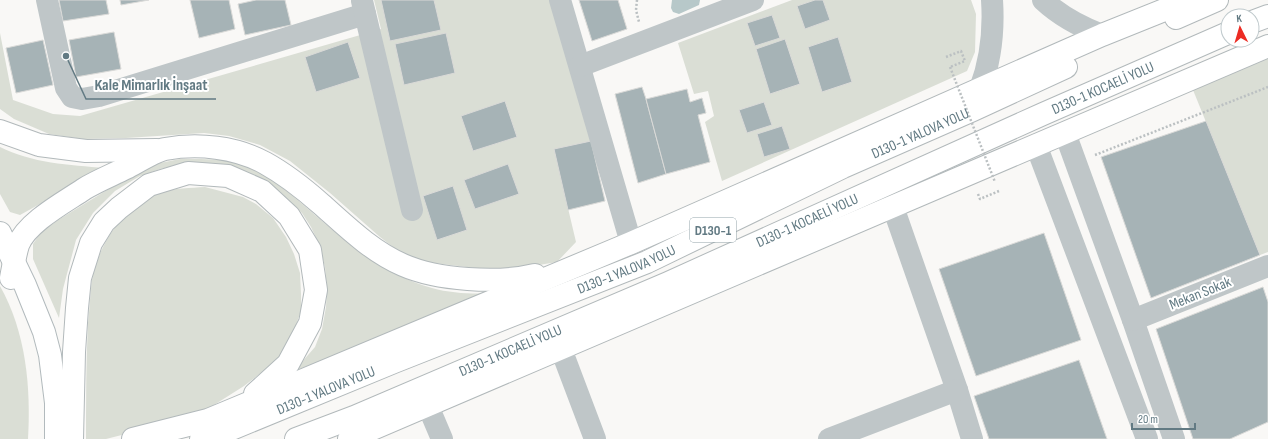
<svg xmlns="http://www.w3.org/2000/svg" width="1268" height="439" font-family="'Sofia Sans Condensed',sans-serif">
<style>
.green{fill:#daded5}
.water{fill:#b7c8c9}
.building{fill:#a6b3b6;stroke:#dadad8}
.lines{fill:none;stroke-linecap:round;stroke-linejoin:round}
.major-casing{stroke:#b2babd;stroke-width:24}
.highway-casing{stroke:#b2b9bb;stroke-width:24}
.path{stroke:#bbc0c2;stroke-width:2.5;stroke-dasharray:2 2;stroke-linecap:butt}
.minor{stroke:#bfc6c8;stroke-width:22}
.major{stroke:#fff;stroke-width:22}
.highway{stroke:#fff;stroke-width:22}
.path-bridge{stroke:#bbc0c2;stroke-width:2.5;stroke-dasharray:2 2;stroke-linecap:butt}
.labels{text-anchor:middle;stroke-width:4;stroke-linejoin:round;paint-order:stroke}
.shield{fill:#fff;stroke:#91a2a8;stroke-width:1}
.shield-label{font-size:14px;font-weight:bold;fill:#627a83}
.street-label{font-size:15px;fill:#627a83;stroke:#fff}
.leader{fill:none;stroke:#627a83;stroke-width:1.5}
.callout-dot{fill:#627a83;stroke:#fff;stroke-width:1.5}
.callout-label{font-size:16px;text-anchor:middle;font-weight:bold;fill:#627a83;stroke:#fff;stroke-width:4;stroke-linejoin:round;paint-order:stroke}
</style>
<rect width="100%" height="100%" fill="#f9f8f6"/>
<g class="green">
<polygon points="374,0 550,0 591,141 554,149 576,242 557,262 521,268 475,268 434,263 417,259 398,251 380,237 330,193 290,161 260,145 229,136 204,133 126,138 83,139 49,134 14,119 0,109 0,33 13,100 53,114 80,116 381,29"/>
<polygon points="792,0 971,0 976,14 975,52 967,71 722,181 705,122 714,116 708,91 694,94 678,43"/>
<polygon points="1268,55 1268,252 1260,255 1191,85"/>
<path d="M0,147c31,16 70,18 105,21l-85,47 -10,-3 -10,-18z"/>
<path d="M180,159c20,0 41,-1 60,5 29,10 52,31 75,51 34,29 72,61 117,73 21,6 44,6 66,5l-204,78 21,-24 7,-18 4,-22 1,-18 -2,-22 -6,-23 -8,-17 -9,-14 -24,-22 -96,-27 -22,5 -20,7 -25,15 -22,22 -17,27 -13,49 -4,29 -26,-59v-15l8,-12 17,-12 54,-33 43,-23z"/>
<path d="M205,187l38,10 13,7 17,14 13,19 8,17 6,19 1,21v17l-8,22 -14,26 -35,27 -38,24 -45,15 -55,14h-20c0,-39 0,-77 2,-116 2,-16 2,-33 5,-49 9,-34 32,-69 67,-82 14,-4 31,-4 45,-5z"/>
<path d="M0,286c26,46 31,101 28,153h-28z"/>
</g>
<polygon class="water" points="672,0 700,0 699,5 679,14 673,12 671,8"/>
<g class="building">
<polygon points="59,0 106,0 109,14 63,21"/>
<polygon points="120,0 149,0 121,5"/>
<polygon points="190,0 229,0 235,29 199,38"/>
<polygon points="256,0 285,0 291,25 245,35 238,4"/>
<polygon points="381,0 434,0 441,30 390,41"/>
<polygon points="579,0 618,0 627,29 592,41"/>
<polygon points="815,0 823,0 830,20 805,29 797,6"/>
<polygon points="772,15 780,38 755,46 747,23"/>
<polygon points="114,32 121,69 76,77 69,40"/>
<polygon points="446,33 455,73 404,85 395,44"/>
<polygon points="838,37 852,82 822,92 808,47"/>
<polygon points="785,39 800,84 770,94 756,49"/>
<polygon points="43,40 53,85 16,93 6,48"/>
<polygon points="348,42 360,78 316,92 305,57"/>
<polygon points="642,87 646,99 666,174 638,183 615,94"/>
<polygon points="687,89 690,102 702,98 706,113 698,115 710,162 666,174 646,99"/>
<polygon points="505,101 517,137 473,151 461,116"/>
<polygon points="764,102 772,125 747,133 739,110"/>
<polygon points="1206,121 1260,255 1151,298 1101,157"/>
<polygon points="782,126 790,149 764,157 757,134"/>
<polygon points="591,141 605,201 568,210 554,149"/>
<polygon points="508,164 519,194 475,209 464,180"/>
<polygon points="453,186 467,230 437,240 423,196"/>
<polygon points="1044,233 1081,340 976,376 939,269"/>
<polygon points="1263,287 1268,302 1268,422 1230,439 1193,439 1156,329"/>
<polygon points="1079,360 1107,439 989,439 974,396"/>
</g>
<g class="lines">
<defs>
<polyline id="major" points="0,233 25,285 44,332 50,355 56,403 56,439"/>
<g id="highway">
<polyline points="1176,18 1217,0"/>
<polyline points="1252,22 1268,16"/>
<polyline points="0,131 39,145 86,151 157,150"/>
<path d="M11,278c2,-11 4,-23 7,-33 9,-23 47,-43 66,-56 13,-8 28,-14 42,-21 10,-5 29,-17 39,-19 33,-6 71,-2 100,14 20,11 39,26 56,41 25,22 50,47 82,61 34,15 95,19 132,10"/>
<polyline points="72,439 74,352 77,308 80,278 91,243 104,222 119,208 149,185 188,173 228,176 262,191 289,216 310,250 316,290 310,323 288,364 255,394"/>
<polyline points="133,439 208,420 631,243 1102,35 1189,0"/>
<path id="s1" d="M201,439l28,-9 165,-68 253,-100 196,-95 130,-57 93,-43"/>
<path id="s2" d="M296,439l58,-22 314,-134 375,-169 185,-81"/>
<polyline points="349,439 1268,46"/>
</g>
</defs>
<use href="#major" class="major-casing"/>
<use href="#highway" class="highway-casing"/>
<g class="path">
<polyline points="637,0 636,10 639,22"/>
<polyline points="946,57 961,51 965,61 950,67"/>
<polyline points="1095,155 1268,87"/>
<polyline points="978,194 980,199 999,191"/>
</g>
<g class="minor">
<polyline points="47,0 66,88 72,97 82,99 99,96 365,14"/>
<polyline points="560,0 631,243"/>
<path d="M1043,0c17,16 38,27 59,35"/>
<polyline points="362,1 412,210"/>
<polyline points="580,66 753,0"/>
<path d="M980,89c11,-29 14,-59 12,-89"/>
<polyline points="1065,133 1133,320 1174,439"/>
<polyline points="1036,145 1147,439"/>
<polyline points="893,207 957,390 972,439"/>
<polyline points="1133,320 1268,266"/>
<polyline points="561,349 595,439"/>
<polyline points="428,406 442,439"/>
<polyline points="829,439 957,390"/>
</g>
<use href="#major" class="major"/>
<use href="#highway" class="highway"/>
<polyline class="path-bridge" points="950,67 995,182"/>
</g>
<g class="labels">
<rect class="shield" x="690" y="218" width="46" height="24" rx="3"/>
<g class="shield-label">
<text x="713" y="235">D130-1</text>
</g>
<g class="street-label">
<text dy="5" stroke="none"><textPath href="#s2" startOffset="880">D130-1 KOCAELİ YOLU</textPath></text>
<text dy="5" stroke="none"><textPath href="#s1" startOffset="782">D130-1 YALOVA YOLU</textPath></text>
<text dy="5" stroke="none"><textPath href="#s2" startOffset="556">D130-1 KOCAELİ YOLU</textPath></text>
<text dy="5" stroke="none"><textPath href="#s1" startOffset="458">D130-1 YALOVA YOLU</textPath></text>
<text transform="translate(1200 293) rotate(-22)" y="5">Mekan Sokak</text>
<text dy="5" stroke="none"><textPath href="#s2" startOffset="232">D130-1 KOCAELİ YOLU</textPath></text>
<text dy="5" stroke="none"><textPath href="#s1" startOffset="134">D130-1 YALOVA YOLU</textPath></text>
</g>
</g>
<path class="leader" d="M66 56L86 99H216"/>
<circle class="callout-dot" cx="66" cy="56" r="4"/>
<g class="callout-label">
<text x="151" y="90">Kale Mimarlık İnşaat</text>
</g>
<g transform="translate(1240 28) rotate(355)"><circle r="19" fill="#ffffff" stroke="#c0cacd"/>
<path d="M0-3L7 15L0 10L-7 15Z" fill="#ec2b23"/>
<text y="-6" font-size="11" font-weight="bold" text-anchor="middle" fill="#627a83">K</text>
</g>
<path d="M1132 423v6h63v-6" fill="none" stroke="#627a83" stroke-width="2"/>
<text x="1138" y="423" font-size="12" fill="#627a83" stroke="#ffffff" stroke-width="3" paint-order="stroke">20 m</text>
</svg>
